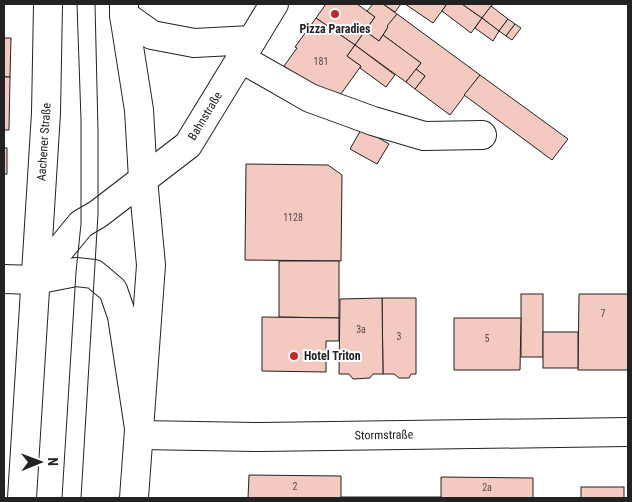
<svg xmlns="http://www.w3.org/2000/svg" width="632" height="502" font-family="'Roboto Condensed',sans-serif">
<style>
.building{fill:#f3c9c0;stroke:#222}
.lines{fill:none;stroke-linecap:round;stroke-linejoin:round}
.minor-casing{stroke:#222;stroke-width:30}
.major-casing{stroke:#222;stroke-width:30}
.minor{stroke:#fff;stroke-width:28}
.major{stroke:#fff;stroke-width:28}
.tram{stroke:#222;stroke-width:1}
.poi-dot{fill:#c62828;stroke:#fff;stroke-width:2}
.labels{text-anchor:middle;stroke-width:4;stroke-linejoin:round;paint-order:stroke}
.number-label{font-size:10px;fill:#564c4a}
.poi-label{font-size:12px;font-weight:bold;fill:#222;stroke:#fff}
.street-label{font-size:12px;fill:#222;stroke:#fff}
</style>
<rect width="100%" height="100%" fill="#fff"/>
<g class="building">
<polygon points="326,4 357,4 375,17 355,45 316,18"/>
<polygon points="373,4 383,4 397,14 379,41 365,31 375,17 367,11"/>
<polygon points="383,4 401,4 395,12"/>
<polygon points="405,4 447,4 433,23"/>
<polygon points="447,4 462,4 482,18 471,33 442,11"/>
<polygon points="462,4 493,4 482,18"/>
<polygon points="491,6 508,19 499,31 482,18"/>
<polygon points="397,14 480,75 450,115 415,89 425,76 416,69 421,63 383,35 388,27 387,26"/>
<polygon points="316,18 355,45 347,56 361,66 338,98 310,85 284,66 297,48 295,47"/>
<polygon points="482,18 499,31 493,41 475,28"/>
<polygon points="508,19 515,24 506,36 499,31"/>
<polygon points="515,24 521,28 512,40 506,36"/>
<polygon points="365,31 379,41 383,35 421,63 406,82 355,45"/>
<polygon points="4,38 11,38 10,77 4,77"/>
<polygon points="355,45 395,75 386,87 360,68 361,66 347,56"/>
<polygon points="416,69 425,76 415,89 406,82"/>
<polygon points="480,75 568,139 552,160 464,95"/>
<polygon points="4,77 10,77 9,130 4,130"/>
<polygon points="362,128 389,144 377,164 350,149"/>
<rect x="4" y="148" width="3" height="26"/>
<polygon points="246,164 328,165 342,175 341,261 245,260"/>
<polygon points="279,261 339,261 339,318 279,317"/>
<rect x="521" y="294" width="22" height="63"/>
<polygon points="579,294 628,294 628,370 578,370"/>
<polygon points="382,298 416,298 416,374 411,374 409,378 399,378 394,374 383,374"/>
<polygon points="382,298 383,374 373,374 370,378 353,379 349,374 339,374 340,299"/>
<polygon points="262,317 339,318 339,341 326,341 326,372 262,371"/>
<polygon points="454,318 521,318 520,370 454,370"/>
<rect x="543" y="332" width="35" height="36"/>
<polygon points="249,475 341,476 341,498 248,498"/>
<polygon points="441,477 533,478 533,498 441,498"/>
<rect x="581" y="487" width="43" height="11"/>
<rect x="341" y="497" width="100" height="1"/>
</g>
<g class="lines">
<defs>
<g id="minor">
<polyline points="124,15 152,35 194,43 252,40"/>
<polyline points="240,58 310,98 373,121 424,136 482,135"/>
<polyline points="4,279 35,280 76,272 94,274 113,290 122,316 140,435 260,437 628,432"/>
<polyline points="35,280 81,224 98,214 188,145 274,4"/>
</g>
<g id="major">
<polyline points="124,4 124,15 139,110 143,179 151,265 134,498"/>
<polyline points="22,498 46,113 48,4"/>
</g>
</defs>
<use href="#minor" class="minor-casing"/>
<use href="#major" class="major-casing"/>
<use href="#minor" class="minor"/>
<use href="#major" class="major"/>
<g class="tram">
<polyline points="62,498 76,272 81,224 81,120 77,4"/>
<polyline points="81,498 98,214 98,131 95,4"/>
</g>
</g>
<g class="poi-dot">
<circle cx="335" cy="14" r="5"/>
<circle cx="294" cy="356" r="5"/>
</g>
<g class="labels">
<g class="number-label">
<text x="321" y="65">181</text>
<text x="293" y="221">1128</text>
<text x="603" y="317">7</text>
<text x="361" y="333">3a</text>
<text x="399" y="340">3</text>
<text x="487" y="342">5</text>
<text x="295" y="490">2</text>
<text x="487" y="491">2a</text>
</g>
<g class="poi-label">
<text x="335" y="33">Pizza Paradies</text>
<text x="304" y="360" text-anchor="start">Hotel Triton</text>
</g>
<g class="street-label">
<text transform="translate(205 116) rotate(-59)" y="4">Bahnstraße</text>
<text transform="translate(44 142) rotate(-86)" y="4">Aachener Straße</text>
<text transform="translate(384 435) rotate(-1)" y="4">Stormstraße</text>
</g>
</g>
<rect width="632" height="502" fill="none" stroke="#222222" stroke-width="10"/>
<g transform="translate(40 462) rotate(89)" stroke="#ffffff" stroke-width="4" paint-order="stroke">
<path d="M0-4L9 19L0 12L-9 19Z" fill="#222222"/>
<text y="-8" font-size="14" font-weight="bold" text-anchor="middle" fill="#222222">N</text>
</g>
</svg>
